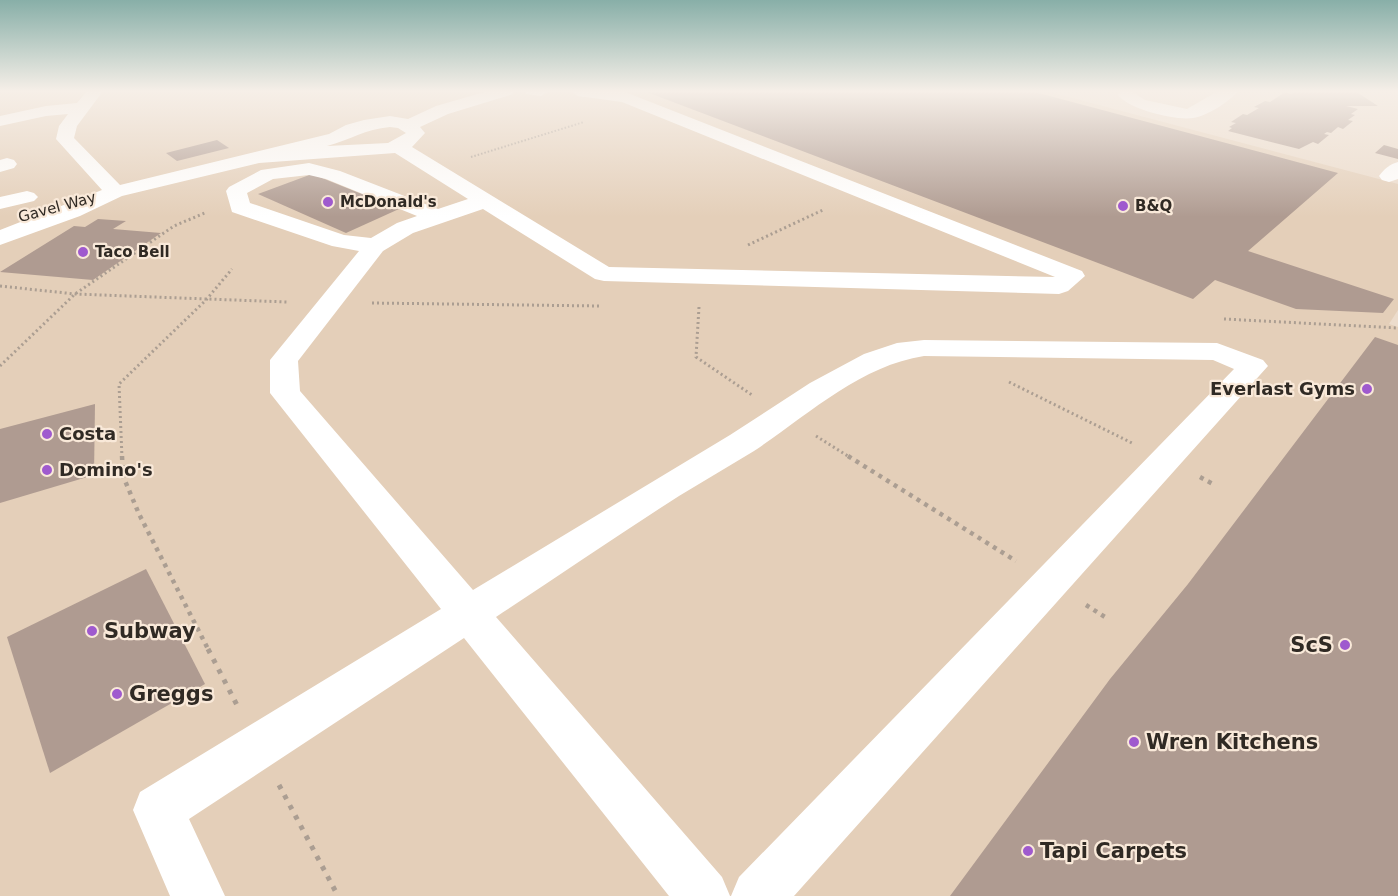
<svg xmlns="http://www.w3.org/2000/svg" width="1398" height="896" font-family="'DejaVu Sans',sans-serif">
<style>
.built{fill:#e4cfb9}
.building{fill:#af9b91}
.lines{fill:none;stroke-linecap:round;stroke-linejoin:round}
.path-far3{stroke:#ab9e92;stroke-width:2;stroke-dasharray:1.5 2;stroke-linecap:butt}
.path-far2{stroke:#ab9e92;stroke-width:3;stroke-dasharray:2 3;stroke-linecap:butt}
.path-far1{stroke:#ab9e92;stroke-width:4.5;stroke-dasharray:4 5;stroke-linecap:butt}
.path{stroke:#ab9e92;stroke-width:5;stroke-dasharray:4.5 7;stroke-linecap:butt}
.minor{fill:#fff;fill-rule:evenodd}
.poi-dot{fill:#9f5ace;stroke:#f9e9d9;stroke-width:2}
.labels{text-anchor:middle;stroke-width:4.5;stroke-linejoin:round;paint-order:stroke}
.far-poi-label{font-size:15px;font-weight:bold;fill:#302a24;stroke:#f9e9d9;text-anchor:start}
.far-street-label{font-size:15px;fill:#302a24;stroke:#f9e9d9}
.poi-label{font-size:18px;font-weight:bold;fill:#302a24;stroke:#f9e9d9;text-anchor:start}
.near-poi-label{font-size:21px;font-weight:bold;fill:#302a24;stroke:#f9e9d9;text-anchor:start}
</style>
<rect width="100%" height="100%" fill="#ecdccc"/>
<polygon class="built" points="0,91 1046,91 1398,184 1398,310 1389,324 1398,327 1398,896 0,896"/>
<g class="building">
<polygon points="644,91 1031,91 1338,173 1248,251 1394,299 1383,313 1296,309 1215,280 1193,299"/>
<polygon points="1295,91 1355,91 1378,106 1346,106 1358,109 1351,114 1355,115 1348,120 1353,121 1343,129 1338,127 1331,133 1327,132 1324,134 1329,135 1318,144 1313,142 1299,149 1228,131 1232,128 1229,127 1236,123 1231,122 1243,114 1247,115 1259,108 1254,107 1265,101 1270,102 1285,92 1291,94"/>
<polygon points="217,140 229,148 177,161 166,153"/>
<polygon points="1384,145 1398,149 1398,159 1375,153"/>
<polygon points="312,174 399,209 346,233 258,194"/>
<polygon points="98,219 126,221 113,229 161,233 93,280 0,272 74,226 85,227"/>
<polygon points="1375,337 1398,345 1398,896 950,896 1110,679 1188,584"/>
<polygon points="95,404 94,475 0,503 0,429"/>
<polygon points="146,569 205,684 50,773 7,637"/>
</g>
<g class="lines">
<polyline class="path-far3" points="471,157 584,122"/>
<g class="path-far2">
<polyline points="748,245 825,209"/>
<polyline points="0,286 75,294 287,302"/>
<polyline points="372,303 599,306"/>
<polyline points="699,307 696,357 752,395"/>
<polyline points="1224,319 1398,328"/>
<polyline points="0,366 75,294 174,226 207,212"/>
<polyline points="1009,382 1132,443"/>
<polyline points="816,436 851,458"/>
<polyline points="122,458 119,384 206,300 232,269"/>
</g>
<g class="path-far1">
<polyline points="122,456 123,476 139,514 209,651"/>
<polyline points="848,456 1016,561"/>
<polyline points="1200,477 1213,484"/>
<polyline points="1086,605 1105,617"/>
</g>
<g class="path">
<polyline points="208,649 238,707"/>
<polyline points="279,785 338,896"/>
</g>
<g class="minor">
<path d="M87,91h16l-26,35 -3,12 46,47 209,-51 17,-9 18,-5 26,-4 18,3 28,-13 52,-15h27l-2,3 -65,20 -28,13 5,6 -13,14 197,120 446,10 -433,-175 -44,-6 -8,-5 55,1 457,179 3,5 -17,15 -9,3 -455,-13 -9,-2 -112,-70 -70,24 -30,18 -85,110 2,30 173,199 257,-155 80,-52 54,-29 33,-11 27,-3 293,3 46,17 5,6 -474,530h-63l8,-19 495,-508 -21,-9 -289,-4c-65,10 -117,60 -170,95 -25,15 -50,30 -75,45 -61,39 -122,81 -183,121l226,260 8,19h-61l-205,-258 -275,181 36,77h-55l-37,-86 7,-18 301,-183 -171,-216v-33l89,-109 -27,-5 -100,-34 -6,-21 3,-4 32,-17 48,-7 31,8 98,38 30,-10 -73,-46 -136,10 -137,33 -42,20 -80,29v-15l102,-40 -46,-51 3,-13 9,-12 -22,2 -46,10v-10l46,-10 31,-3zM390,127l8,1 8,5 -18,10 -61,3c23,-6 38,-17 63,-19zM309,175l17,4 91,37 -20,7 -26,15 -27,-3 -94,-32 -3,-10 26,-14z"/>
<polygon points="524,91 549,91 541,96 526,94"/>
<path d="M1131,91l14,9 42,9 31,-18h20c-9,11 -31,25 -45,27 -17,3 -65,-9 -75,-23l2,-3z"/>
<polygon points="7,158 14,160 17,164 14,168 0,172 0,160"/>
<path d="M1398,162v17l-9,3 -7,-2 -3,-4c5,-7 11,-12 19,-14z"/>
<polygon points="27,191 34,193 38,197 34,201 0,209 0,197"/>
</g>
</g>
<linearGradient id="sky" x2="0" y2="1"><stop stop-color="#88afa8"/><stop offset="0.42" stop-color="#f6efe8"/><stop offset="1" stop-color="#f6efe8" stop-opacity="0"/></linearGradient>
<rect width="1398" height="217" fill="url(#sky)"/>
<g class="poi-dot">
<circle cx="328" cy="202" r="6"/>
<circle cx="1123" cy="206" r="6"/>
<circle cx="83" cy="252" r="6"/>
<circle cx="1367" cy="389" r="6"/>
<circle cx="47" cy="434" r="6"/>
<circle cx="47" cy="470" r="6"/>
<circle cx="92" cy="631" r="6"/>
<circle cx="1345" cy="645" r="6"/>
<circle cx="117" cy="694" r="6"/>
<circle cx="1134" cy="742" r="6"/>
<circle cx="1028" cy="851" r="6"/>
</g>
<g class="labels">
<g class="far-poi-label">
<text x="340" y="207">McDonald's</text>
<text x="1135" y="211">B&amp;Q</text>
<text x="95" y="257">Taco Bell</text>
</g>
<g class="far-street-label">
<text transform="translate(57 207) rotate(-15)" y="5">Gavel Way</text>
</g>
<g class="poi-label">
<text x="1355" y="395" text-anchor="end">Everlast Gyms</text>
<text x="59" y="440">Costa</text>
<text x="59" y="476">Domino's</text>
</g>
<g class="near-poi-label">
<text x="104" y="638">Subway</text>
<text x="1333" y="652" text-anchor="end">ScS</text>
<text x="129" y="701">Greggs</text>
<text x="1146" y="749">Wren Kitchens</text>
<text x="1040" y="858">Tapi Carpets</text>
</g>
</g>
</svg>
